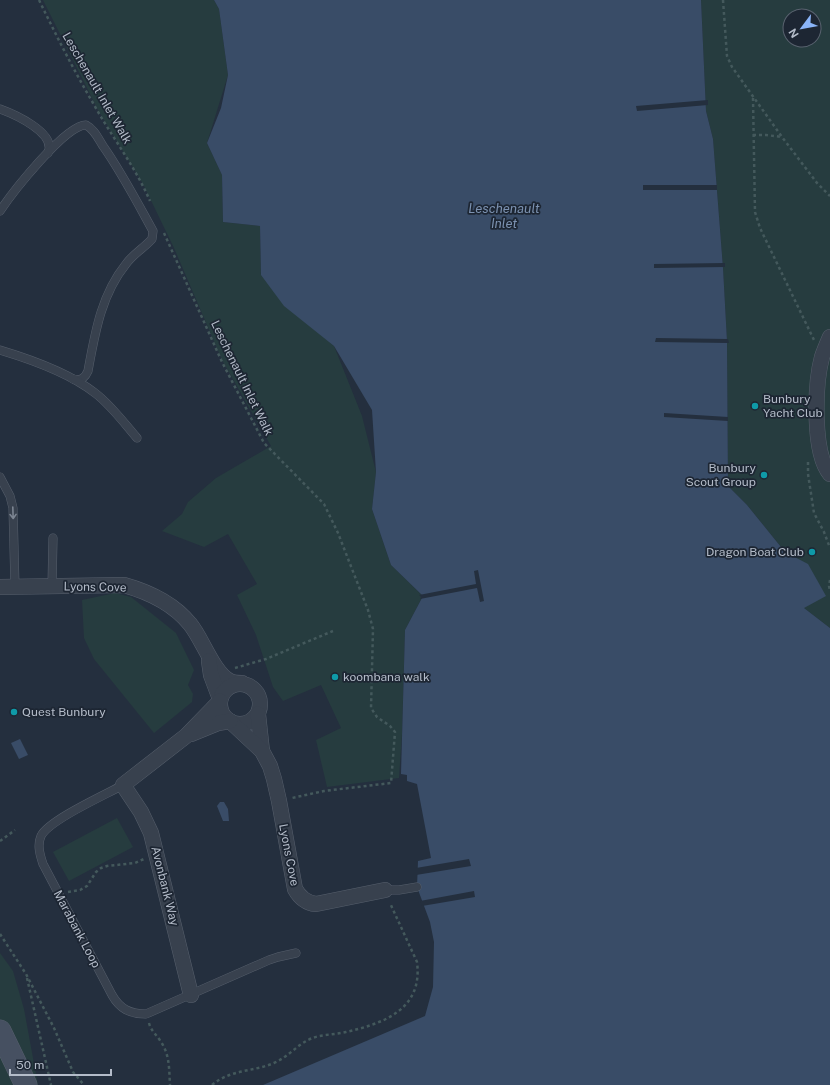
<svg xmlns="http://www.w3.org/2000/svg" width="830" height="1085" font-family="'Public Sans',sans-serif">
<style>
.green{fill:#263c3f;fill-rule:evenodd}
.water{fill:#394c67}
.pier{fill:#242f3e}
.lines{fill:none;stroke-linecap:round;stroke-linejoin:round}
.service-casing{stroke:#565f6c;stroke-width:9}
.minor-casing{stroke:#565f6c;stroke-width:16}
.secondary-casing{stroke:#565f6c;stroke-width:23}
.path{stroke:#44595c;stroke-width:2.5;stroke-dasharray:3 3;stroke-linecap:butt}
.service{stroke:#38414e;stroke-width:8}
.minor{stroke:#38414e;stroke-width:15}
.secondary{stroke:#465061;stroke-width:22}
.oneway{stroke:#7c8592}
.culture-dot{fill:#0f9aa8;stroke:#1d2633;stroke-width:1.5}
.labels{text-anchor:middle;stroke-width:3.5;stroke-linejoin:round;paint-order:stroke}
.street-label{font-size:12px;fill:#b4bcc9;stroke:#1d2633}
.poi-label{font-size:12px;fill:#b4bcc9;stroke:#1d2633;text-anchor:start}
.water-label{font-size:13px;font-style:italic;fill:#7c92b1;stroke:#1d2633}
</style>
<rect width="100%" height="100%" fill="#242f3e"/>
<g class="green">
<polygon points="43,0 214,0 219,9 228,75 207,143 222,175 223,222 260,226 261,275 310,325 334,346 362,416 376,472 372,509 391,565 423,596 405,630 402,734 399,778 327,787 316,740 341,728 321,685 283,701 273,687 256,635 237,595 257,584 228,534 204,547 162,531 182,514 188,502 216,478 271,446 222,360 174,248 143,184 98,110"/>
<path d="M701,0h129v628l-26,-20 4,-43 -23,-13 -38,-47 -19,-19 -1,-145 -4,-73 -10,-129 -7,-28zM790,16h24v24h-24z"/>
<polygon points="115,593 131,597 176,633 194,670 188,685 193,694 192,702 154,733 94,659 84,638 82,600"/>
<polygon points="117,818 133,847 69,881 53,852"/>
<polygon points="0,953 13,971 24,1009 38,1085 32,1085 0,1021"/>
<polygon points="0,1049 17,1085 0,1085"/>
</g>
<g class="water">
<polygon points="214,0 701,0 706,111 713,139 723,268 727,341 728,486 747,505 785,552 808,564 826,596 804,608 830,628 830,1085 263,1085 425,1016 433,987 434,942 430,922 417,887 418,861 431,858 417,784 407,781 407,775 401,774 405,630 423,596 391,565 372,509 376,472 372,410 334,346 284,306 261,275 260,226 223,222 222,175 207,143 221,108 228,75 219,9"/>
<polygon points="20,739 28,755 19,759 11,743"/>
<polygon points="220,802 224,802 228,809 229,821 223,821 217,806"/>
</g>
<g class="pier">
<polygon points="708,100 708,105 637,111 636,106"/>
<rect x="643" y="185" width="74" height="5"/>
<polygon points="725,263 725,267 654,268 654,264"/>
<polygon points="656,338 728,339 729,343 655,342"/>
<polygon points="664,413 728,417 728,421 664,417"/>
<polygon points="478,570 484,601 480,602 477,588 420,599 421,597 419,595 476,584 474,571"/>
<polygon points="469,859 471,866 416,875 416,868"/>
<polygon points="474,891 475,897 422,906 420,901"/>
</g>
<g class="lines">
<defs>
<g id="service">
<path d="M0,109c14,5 57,24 48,44"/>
<path d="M0,211c12,-18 65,-86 86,-86 8,4 12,13 17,21 19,27 34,56 50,85l-1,8c-8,9 -19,15 -26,25 -25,31 -31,69 -38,107 -3,7 -7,10 -15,8"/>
<path d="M0,350c30,9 71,24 95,43 16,12 29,30 42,45"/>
<polyline points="0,477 10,496 13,508 15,587"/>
<polyline points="52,586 53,538"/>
<path d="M123,785c-18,10 -74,35 -82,51 -4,9 -1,19 2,28l69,131c8,14 18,19 34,19l123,-54 9,-3 18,-4"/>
<polyline points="385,890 399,890 417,887"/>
</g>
<g id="minor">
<path d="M830,337c-3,7 -6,14 -8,20 -7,26 -10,96 8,117"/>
<path d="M0,587l124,-2c25,7 49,18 66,39 12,14 24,50 40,57 3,2 9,2 12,2"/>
<polyline points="209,661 211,675 220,699"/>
<circle cx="240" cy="704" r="20"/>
<polyline points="258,714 262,751"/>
<path d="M232,723l30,28 8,15 4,13 5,22 16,88c5,9 11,14 21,15l69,-14"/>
<polyline points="191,734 218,723 230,721"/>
<polyline points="191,995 151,833 141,812 123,785 186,736 220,701"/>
</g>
<polyline id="secondary" points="0,1031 26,1085"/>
</defs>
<use href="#service" class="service-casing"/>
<use href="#minor" class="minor-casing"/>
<use href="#secondary" class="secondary-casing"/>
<g class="path">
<path d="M39,0c17,35 34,69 54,103 18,33 42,63 57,98"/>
<polyline points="723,0 727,56 732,67 782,137 817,183 830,196"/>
<polyline points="753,98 755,212 760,228 814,340"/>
<polyline points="753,135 766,135 782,137"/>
<polyline points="164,233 222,362 264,443 324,504 338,533 368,610 373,629 371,708 377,717 390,726 395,732 391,783 324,791 292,798"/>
<polyline points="808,462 808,474 814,513 824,532 830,548"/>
<polyline points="830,580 829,586 830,591"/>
<polyline points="235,668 266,659 333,631"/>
<polyline points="0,841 15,830"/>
<polyline points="68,892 80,890 87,886 96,872 101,868 107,866 135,863 144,859"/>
<polyline points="0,934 26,974 54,1028 73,1072 84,1085"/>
<polyline points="27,978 51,1085"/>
<path d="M149,1023c2,8 8,12 12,19 9,13 8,28 9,43"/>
<path d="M212,1085c19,-16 41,-13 62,-22 14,-6 23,-18 36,-24 11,-5 24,-4 36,-7 39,-9 77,-23 71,-70l-27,-59"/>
</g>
<use href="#service" class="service"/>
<use href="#minor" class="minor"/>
<use href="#secondary" class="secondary"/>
</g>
<defs><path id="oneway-shaft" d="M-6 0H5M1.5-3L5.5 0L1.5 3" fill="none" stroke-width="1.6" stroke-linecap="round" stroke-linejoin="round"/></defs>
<use class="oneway" href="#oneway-shaft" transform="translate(13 513) rotate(88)"/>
<g class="culture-dot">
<circle cx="755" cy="406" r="4"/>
<circle cx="764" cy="475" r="4"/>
<circle cx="812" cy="552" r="4"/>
<circle cx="335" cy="677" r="4"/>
<circle cx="14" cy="712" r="4"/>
</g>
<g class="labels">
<g class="street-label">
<text transform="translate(97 88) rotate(60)" y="4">Leschenault Inlet Walk</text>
<text transform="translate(242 378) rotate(64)" y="4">Leschenault Inlet Walk</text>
<text transform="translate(95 587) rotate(1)" y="4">Lyons Cove</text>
<text transform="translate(289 855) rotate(79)" y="4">Lyons Cove</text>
<text transform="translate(165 886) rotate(76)" y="4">Avonbank Way</text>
<text transform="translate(77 929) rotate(62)" y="4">Marabank Loop</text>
</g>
<g class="poi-label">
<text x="763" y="403">Bunbury<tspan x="763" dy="14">Yacht Club</tspan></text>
<text x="756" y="472" text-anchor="end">Bunbury<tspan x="756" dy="14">Scout Group</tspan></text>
<text x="804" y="556" text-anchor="end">Dragon Boat Club</text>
<text x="343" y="681">koombana walk</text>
<text x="22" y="716">Quest Bunbury</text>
</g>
<g class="water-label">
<text x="504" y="213">Leschenault<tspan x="504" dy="15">Inlet</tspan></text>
</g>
</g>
<g transform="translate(802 28) rotate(238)"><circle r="19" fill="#1d2633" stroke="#59626f"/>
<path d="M0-3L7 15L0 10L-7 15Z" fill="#8ab4f8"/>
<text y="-6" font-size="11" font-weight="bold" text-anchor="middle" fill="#b4bcc9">N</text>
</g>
<path d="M10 1069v6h101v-6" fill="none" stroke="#b4bcc9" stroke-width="2"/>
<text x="16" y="1069" font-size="12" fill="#b4bcc9" stroke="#1d2633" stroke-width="3" paint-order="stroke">50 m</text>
</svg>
